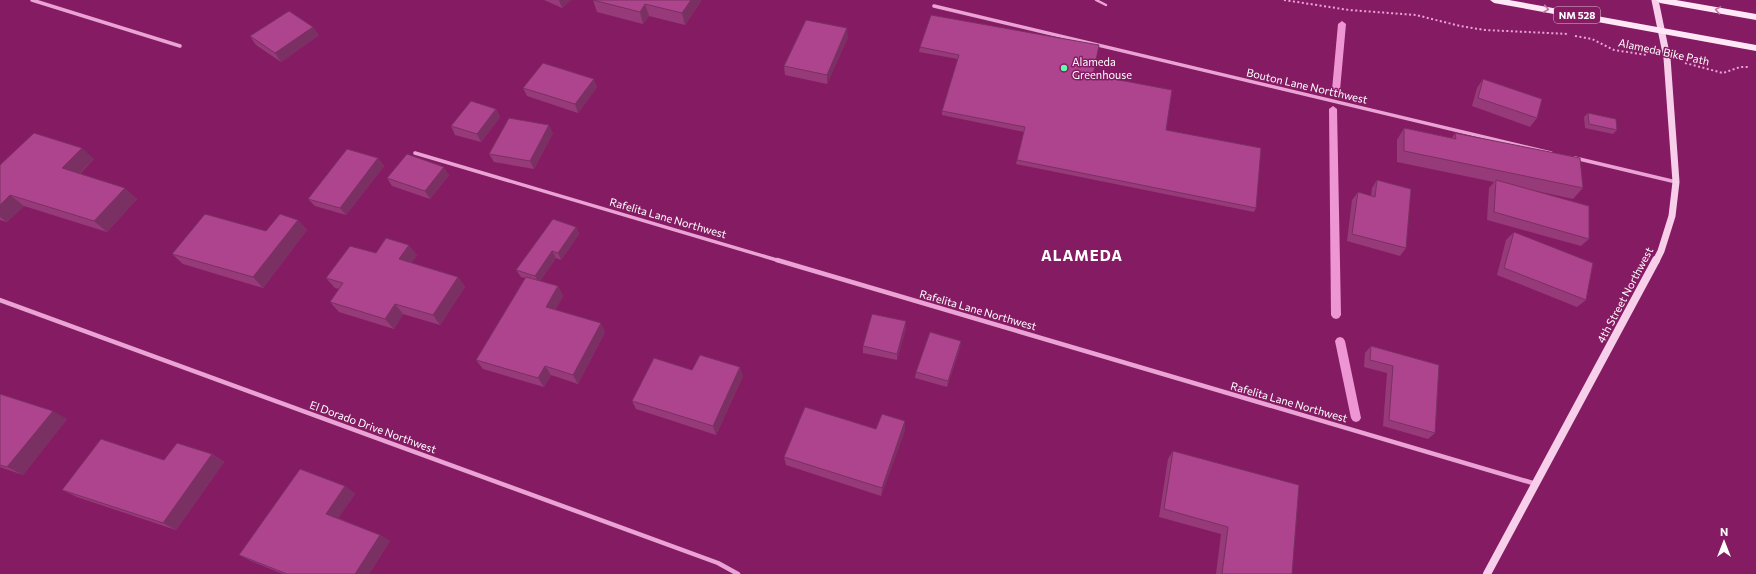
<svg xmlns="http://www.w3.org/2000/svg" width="1756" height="574" font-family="Commissioner,sans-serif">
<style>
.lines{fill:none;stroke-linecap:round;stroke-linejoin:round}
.stream{fill:#ed96d3;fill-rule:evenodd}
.path{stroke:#eba3d5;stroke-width:2;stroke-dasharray:2 2.5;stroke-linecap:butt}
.lane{stroke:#eba3d5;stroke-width:2.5}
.street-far1{stroke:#eba3d5;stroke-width:3.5}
.street{stroke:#eba3d5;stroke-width:4.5}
.secondary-far1{stroke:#f8cfea;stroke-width:7}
.secondary{stroke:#f8cfea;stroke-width:8}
.primary{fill:#ffe7f6;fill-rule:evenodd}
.wall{fill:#963a79}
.shaded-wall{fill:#7a3063}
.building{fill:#ae448d;stroke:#7a3063}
.oneway{stroke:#bc77a5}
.poi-dot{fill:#60fcaa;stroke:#851c63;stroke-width:1.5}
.labels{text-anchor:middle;stroke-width:3;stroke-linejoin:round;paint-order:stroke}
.shield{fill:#851c63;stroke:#dabbd0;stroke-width:1}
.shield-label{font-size:10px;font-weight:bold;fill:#fff}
.street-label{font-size:11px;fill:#fff;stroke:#851c63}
.poi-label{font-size:11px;fill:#fff;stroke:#851c63;text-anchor:start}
.district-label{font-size:15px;font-weight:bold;letter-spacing:1px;fill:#fff;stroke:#851c63}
</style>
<rect width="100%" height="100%" fill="#851c63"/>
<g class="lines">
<g class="stream">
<polygon points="1342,21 1346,24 1340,90 1336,93 1332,90 1338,24"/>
<polygon points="1333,106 1337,109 1341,315 1339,318 1336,319 1333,318 1331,315 1329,109"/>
<polygon points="1340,337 1343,338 1345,341 1361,418 1359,421 1356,422 1353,421 1351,418 1335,341 1337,338"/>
</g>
<g class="path">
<polyline points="1284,0 1349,10 1416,15 1460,26 1485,30 1569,34"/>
<polyline points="1575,36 1592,39 1614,50 1647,55"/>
<polyline points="1685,63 1723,73 1740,67 1750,67"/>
</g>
<polyline class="lane" points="1096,0 1106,5"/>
<g class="street-far1">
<polyline points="32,0 180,46"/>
<polyline points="934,6 1551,153"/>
<polyline points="415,153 780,261"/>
<polyline points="1575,158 1676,182"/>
</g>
<g class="street">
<polyline points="777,260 1536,484"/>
<polyline points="0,300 718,563 738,574"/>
</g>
<polyline class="secondary-far1" points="1655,0 1667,58 1676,182 1672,216 1661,251 1656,261"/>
<polyline class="secondary" points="1487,574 1656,260"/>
<g class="primary">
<polygon points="1490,0 1509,0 1756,45 1756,51 1494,3"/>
<polygon points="1656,0 1676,0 1756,14 1756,20 1660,3"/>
</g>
</g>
<g class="wall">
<polygon points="544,0 571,0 562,8"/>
<polygon points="593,0 701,1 685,25 649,16 643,24 597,12"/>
<polygon points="319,35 281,62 256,45 250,36"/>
<polygon points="848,37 827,84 785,75 784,66"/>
<polygon points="920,47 1093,75 1166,130 1256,208 1254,212 1016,164 1024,132 942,115 942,111 958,59 919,52"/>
<polygon points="1483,79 1537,118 1530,127 1472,106 1477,88"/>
<polygon points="597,87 578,113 527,96 523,88"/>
<polygon points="496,109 500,117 481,142 455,135 451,126"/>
<polygon points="1588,113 1617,130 1613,134 1585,128 1584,117"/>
<polygon points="1404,128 1452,138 1455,133 1583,188 1573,199 1532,190 1589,239 1581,246 1487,220 1489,188 1494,182 1397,162 1397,140"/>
<polygon points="553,133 534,169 494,162 489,154"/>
<polygon points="378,158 384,166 346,215 315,206 308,199"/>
<polygon points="94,159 80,174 137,199 107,232 24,206 7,222 0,220 0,165"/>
<polygon points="449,175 430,199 392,186 387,178"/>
<polygon points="1377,180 1406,248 1400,256 1347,241 1352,200 1358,192 1371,196 1372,188"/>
<polygon points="298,220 307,230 263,288 183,264 172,254 266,231"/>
<polygon points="576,227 579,234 561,260 556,258 540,281 558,286 563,296 555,310 605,332 578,384 551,375 544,387 483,369 476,360 525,278 521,277 516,270"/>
<polygon points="1514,232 1586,300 1577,307 1497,275 1506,240"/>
<polygon points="376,253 417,255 411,263 458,277 465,287 440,325 403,314 394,329 339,312 330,302 339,289 335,288 326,278"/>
<polygon points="906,321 906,328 897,360 863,353 863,346"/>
<polygon points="1371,346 1439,365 1435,433 1428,439 1383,426 1387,373 1364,367 1365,353"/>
<polygon points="960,348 947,387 915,378 916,372"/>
<polygon points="692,370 743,376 716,435 636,409 632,401"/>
<polygon points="0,394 67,419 23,475 0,467"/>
<polygon points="876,429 905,430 881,496 786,465 784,457"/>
<polygon points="1173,451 1292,574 1216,574 1221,534 1159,517 1168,459"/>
<polygon points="212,454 224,462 176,530 77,497 62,490 164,460"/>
<polygon points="345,486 355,494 338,518 380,535 390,541 369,574 283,574 251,561 239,555"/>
</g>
<g class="shaded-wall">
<polygon points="559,0 571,0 562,8"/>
<polygon points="691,0 701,0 701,1 685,25 682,13"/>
<polygon points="645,4 649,16 643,24 640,12"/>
<polygon points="313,27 319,35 281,62 275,53"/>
<polygon points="847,28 848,37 827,84 827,75"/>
<polygon points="594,79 597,87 578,113 575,104"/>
<polygon points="496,109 500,117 481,142 477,134"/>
<polygon points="549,125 553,133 534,169 530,161"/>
<polygon points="82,148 94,159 74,179 62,168"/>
<polygon points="378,158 384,166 346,215 340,208"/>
<polygon points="444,167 449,175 430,199 425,191"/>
<polygon points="125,188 137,199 107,232 94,221"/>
<polygon points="10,195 24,206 7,222 0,217 0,205"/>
<polygon points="298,220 307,230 263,288 253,277"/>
<polygon points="576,227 579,234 561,260 558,253"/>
<polygon points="409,245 417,255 407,270 399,259"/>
<polygon points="552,251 556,258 539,283 535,276"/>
<polygon points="458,277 465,287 440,325 433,315"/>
<polygon points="558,286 563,296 551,317 546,307"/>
<polygon points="395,304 403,314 394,329 385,319"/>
<polygon points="906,321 906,328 897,360 897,354"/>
<polygon points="601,323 605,332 578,384 573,375"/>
<polygon points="961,341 960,348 947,387 948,381"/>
<polygon points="545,366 551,375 544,387 538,378"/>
<polygon points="740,367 743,376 716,435 713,426"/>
<polygon points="53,411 67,419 23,475 7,467"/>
<polygon points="905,421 905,430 881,496 882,488"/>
<polygon points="212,454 224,462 176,530 163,523"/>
<polygon points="345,486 355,494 336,521 326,514"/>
<polygon points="380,535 390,541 369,574 355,574"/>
</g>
<g class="building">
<polygon points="593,0 691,0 682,13 645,4 640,12"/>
<polygon points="289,11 313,27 275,53 250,36"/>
<polygon points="931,15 1099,45 1093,75 1172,90 1166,130 1261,148 1256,208 1017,160 1025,127 942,111 959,55 920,47"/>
<polygon points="806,20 847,28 827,75 784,66"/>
<polygon points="543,63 594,79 575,104 523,88"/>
<polygon points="1483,79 1542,99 1537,118 1478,98"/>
<polygon points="471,101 496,109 477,134 451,126"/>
<polygon points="1588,113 1616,119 1617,130 1589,124"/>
<polygon points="509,118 549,125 530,161 489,154"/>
<polygon points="1404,128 1456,139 1455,133 1580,158 1583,188 1404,151"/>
<polygon points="34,133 82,148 62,168 125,188 94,221 10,195 0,205 0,165"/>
<polygon points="347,149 378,158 340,208 308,199"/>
<polygon points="407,154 444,167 425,191 387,178"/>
<polygon points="1377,180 1411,189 1406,248 1352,234 1358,192 1375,197"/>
<polygon points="1496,180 1589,206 1589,239 1494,212"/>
<polygon points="205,214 266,231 280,214 298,220 253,277 172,254"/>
<polygon points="553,219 576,227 558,253 552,251 535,276 516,270"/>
<polygon points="1514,232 1593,263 1586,300 1504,268"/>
<polygon points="386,238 409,245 399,259 458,277 433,315 395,304 385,319 330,302 343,283 326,278 350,246 376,253"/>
<polygon points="526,277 558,286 546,307 601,323 573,375 545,366 538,378 476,360"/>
<polygon points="872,314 906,321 897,354 863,346"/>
<polygon points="930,332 961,341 948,381 916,372"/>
<polygon points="1371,346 1439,365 1435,433 1389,420 1393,366 1370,360"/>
<polygon points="700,355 740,367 713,426 632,401 654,358 692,370"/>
<polygon points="0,394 53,411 7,467 0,465"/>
<polygon points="805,407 876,429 882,414 905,421 882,488 784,457"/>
<polygon points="101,439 164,460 177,443 212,454 163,523 62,490"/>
<polygon points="1173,451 1299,485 1292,574 1222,574 1228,527 1164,509"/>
<polygon points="300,469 345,486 326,514 380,535 355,574 287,574 239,555"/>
</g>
<defs><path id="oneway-chevron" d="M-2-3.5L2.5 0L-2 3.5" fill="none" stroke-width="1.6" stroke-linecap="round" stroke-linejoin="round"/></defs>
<g class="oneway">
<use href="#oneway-chevron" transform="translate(1546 9) rotate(10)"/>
<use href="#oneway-chevron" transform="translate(1718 10) rotate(-170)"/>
</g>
<circle class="poi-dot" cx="1064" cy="68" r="4"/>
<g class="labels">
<rect class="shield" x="1554" y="7" width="46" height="16" rx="3"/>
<g class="shield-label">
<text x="1577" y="19">NM 528</text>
</g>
<g class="street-label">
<text transform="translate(1664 52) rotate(12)" y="4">Alameda Bike Path</text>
<text transform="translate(1307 86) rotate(13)" y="4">Bouton Lane Nortthwest</text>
<text transform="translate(668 218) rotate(16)" y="4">Rafelita Lane Northwest</text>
<text transform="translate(1625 295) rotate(-62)" y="4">4th Street Northwest</text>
<text transform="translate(978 310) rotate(16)" y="4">Rafelita Lane Northwest</text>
<text transform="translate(1289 402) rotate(16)" y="4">Rafelita Lane Northwest</text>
<text transform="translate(373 427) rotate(20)" y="4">El Dorado Drive Northwest</text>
</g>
<g class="poi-label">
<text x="1072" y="66">Alameda<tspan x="1072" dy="13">Greenhouse</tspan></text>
</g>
<g class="district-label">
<text x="1082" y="261">ALAMEDA</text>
</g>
</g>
<g transform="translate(1724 542)" stroke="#851c63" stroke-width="3" paint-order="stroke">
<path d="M0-3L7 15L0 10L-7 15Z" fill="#ffffff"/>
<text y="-6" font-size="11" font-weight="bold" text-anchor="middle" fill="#ffffff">N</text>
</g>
</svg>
